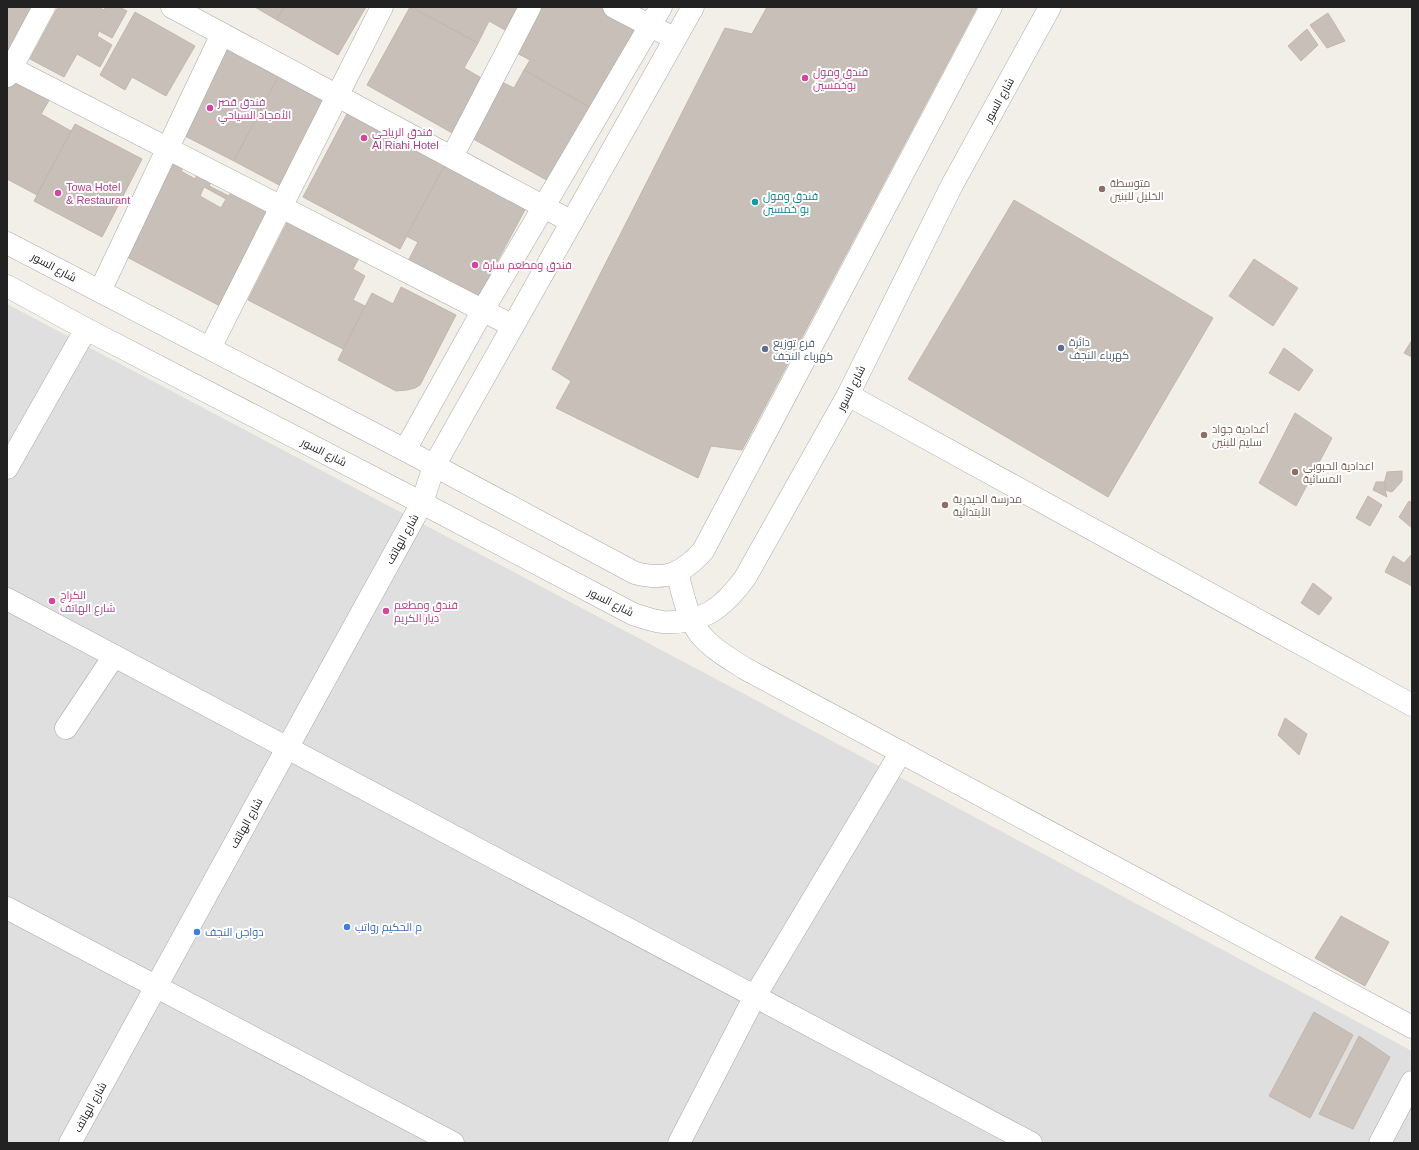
<svg xmlns="http://www.w3.org/2000/svg" width="1419" height="1150" font-family="Arial,Cairo,sans-serif">
<style>
.residential{fill:#e0dfdf}
.building{fill:#c7bfb8;stroke:#c4b6ab;fill-rule:evenodd}
.lines{fill:none;stroke-linecap:round;stroke-linejoin:round}
.minor-casing{stroke:#a9a9a9;stroke-width:23}
.minor{stroke:#fff;stroke-width:22}
.hotel-dot{fill:#d1479c;stroke:#fff;stroke-width:1.5}
.education-dot{fill:#8d6e63;stroke:#fff;stroke-width:1.5}
.culture-dot{fill:#0f9aa8;stroke:#fff;stroke-width:1.5}
.service-dot{fill:#5c6f8a;stroke:#fff;stroke-width:1.5}
.shop-dot{fill:#3f7fe0;stroke:#fff;stroke-width:1.5}
.labels{text-anchor:middle;stroke-width:4;stroke-linejoin:round;paint-order:stroke}
.hotel-label{font-size:11px;fill:#b23c85;stroke:#fff;text-anchor:start}
.street-label{font-size:11px;fill:#222;stroke:#fff}
.education-label{font-size:11px;fill:#785e54;stroke:#fff;text-anchor:start}
.culture-label{font-size:11px;fill:#0d838f;stroke:#fff;text-anchor:start}
.service-label{font-size:11px;fill:#4e5e75;stroke:#fff;text-anchor:start}
.shop-label{font-size:11px;fill:#366cbe;stroke:#fff;text-anchor:start}
</style>
<rect width="100%" height="100%" fill="#f2efe9"/>
<polygon class="residential" points="7,304 733,688 1412,1051 1412,1143 7,1143"/>
<g class="building">
<polygon points="7,7 35,7 12,54 7,52"/>
<polygon points="58,7 98,7 104,10 106,7 119,7 127,11 112,38 99,31 97,36 112,45 100,67 77,54 64,77 30,59"/>
<polygon points="255,7 284,7 277,20"/>
<polygon points="284,7 366,7 338,55 277,20"/>
<polygon points="410,7 478,43 464,68 485,80 454,134 367,85"/>
<polygon points="412,7 517,7 505,30 489,21 478,43"/>
<polygon points="532,7 605,7 637,25 591,108 524,70 530,60 509,49"/>
<polygon points="767,7 977,7 742,450 711,446 698,478 556,408 571,381 552,369 725,28 752,34"/>
<polygon points="135,12 195,46 166,96 132,77 125,90 100,75"/>
<polygon points="1328,13 1345,41 1327,48 1310,25"/>
<polygon points="1307,29 1318,45 1301,61 1288,46"/>
<polygon points="227,47 279,75 234,161 179,133"/>
<polygon points="524,70 591,108 550,182 468,136 498,80 514,88"/>
<polygon points="279,75 325,100 281,186 234,161"/>
<polygon points="13,76 51,97 41,114 71,131 37,195 7,179 7,88"/>
<polygon points="348,112 445,165 400,249 303,197"/>
<polygon points="75,124 142,159 102,237 34,201"/>
<path d="M177,155l9,5 -5,11 14,8 5,-11 15,7 -6,11 20,10 5,-11 38,20 -52,101 -95,-50zM204,187l22,12 -5,9 -21,-12z"/>
<polygon points="445,165 526,208 477,299 408,261 418,242 406,236"/>
<polygon points="1014,200 1213,318 1108,497 908,379"/>
<polygon points="292,213 363,250 353,269 365,276 353,300 365,306 343,349 248,300"/>
<polygon points="1254,259 1298,288 1273,326 1229,296"/>
<polygon points="401,287 456,315 420,385 415,388 407,390 396,391 338,360 372,293 393,304"/>
<polygon points="1412,340 1412,357 1404,353"/>
<polygon points="1284,348 1313,370 1299,391 1269,373"/>
<polygon points="1295,413 1332,438 1296,506 1259,483"/>
<polygon points="1402,471 1402,481 1392,492 1385,490 1384,484 1387,472"/>
<polygon points="1376,482 1385,482 1385,490 1387,497 1373,490"/>
<polygon points="1368,496 1382,505 1370,526 1356,518"/>
<polygon points="1409,501 1412,503 1412,528 1399,517"/>
<polygon points="1412,554 1412,586 1385,572 1393,556 1404,563"/>
<polygon points="1313,583 1332,598 1319,615 1301,603"/>
<polygon points="1285,718 1307,734 1299,755 1278,735"/>
<polygon points="1341,916 1389,942 1365,986 1315,958"/>
<polygon points="1314,1012 1353,1035 1310,1118 1269,1096"/>
<polygon points="1359,1036 1390,1057 1353,1129 1319,1114"/>
</g>
<g class="lines">
<defs>
<g id="minor">
<polyline points="172,7 572,222"/>
<polyline points="614,7 664,33"/>
<polyline points="7,66 513,326"/>
<polyline points="7,76 44,7"/>
<polyline points="452,157 530,7"/>
<path d="M7,243l398,207 230,123c31,8 47,1 68,-22l288,-544"/>
<path d="M7,286l79,43 336,174 211,111c9,3 20,7 30,8 39,2 59,-13 82,-44l103,-183 104,-210 98,-178"/>
<polyline points="100,291 222,34"/>
<polyline points="210,348 382,7"/>
<polyline points="848,395 1412,705"/>
<polyline points="405,450 483,310 661,7"/>
<polyline points="7,468 86,329"/>
<path d="M677,573c6,20 10,45 23,61 12,15 29,24 44,34l668,359"/>
<polyline points="7,599 1031,1143"/>
<polyline points="66,728 114,656"/>
<polyline points="7,908 453,1143"/>
<polyline points="70,1143 422,503 434,466 693,7"/>
<polyline points="679,1143 755,996 901,752"/>
<polyline points="1380,1143 1412,1082"/>
</g>
</defs>
<use href="#minor" class="minor-casing"/>
<use href="#minor" class="minor"/>
</g>
<g class="hotel-dot">
<circle cx="805" cy="78" r="4"/>
<circle cx="210" cy="108" r="4"/>
<circle cx="364" cy="138" r="4"/>
<circle cx="58" cy="193" r="4"/>
<circle cx="475" cy="265" r="4"/>
<circle cx="52" cy="601" r="4"/>
<circle cx="386" cy="611" r="4"/>
</g>
<g class="education-dot">
<circle cx="1102" cy="189" r="4"/>
<circle cx="1204" cy="435" r="4"/>
<circle cx="1295" cy="472" r="4"/>
<circle cx="945" cy="505" r="4"/>
</g>
<circle class="culture-dot" cx="755" cy="202" r="4"/>
<g class="service-dot">
<circle cx="1061" cy="348" r="4"/>
<circle cx="765" cy="349" r="4"/>
</g>
<g class="shop-dot">
<circle cx="347" cy="927" r="4"/>
<circle cx="197" cy="932" r="4"/>
</g>
<g class="labels">
<g class="hotel-label">
<text x="813" y="76">فندق ومول<tspan x="813" dy="13">بوخمسين</tspan></text>
<text x="218" y="106">فندق قصر<tspan x="218" dy="13">الأمجاد السياحي</tspan></text>
<text x="372" y="136">فندق الرياحي<tspan x="372" dy="13">Al Riahi Hotel</tspan></text>
<text x="66" y="191">Towa Hotel<tspan x="66" dy="13">&amp; Restaurant</tspan></text>
<text x="483" y="269">فندق ومطعم سارة</text>
<text x="60" y="599">الكراج<tspan x="60" dy="13">شارع الهاتف</tspan></text>
<text x="394" y="609">فندق ومطعم<tspan x="394" dy="13">ديار الكريم</tspan></text>
</g>
<g class="street-label">
<text transform="translate(999 100) rotate(-61)" y="4">شارع السور</text>
<text transform="translate(54 267) rotate(28)" y="4">شارع السور</text>
<text transform="translate(851 388) rotate(-63)" y="4">شارع السور</text>
<text transform="translate(324 452) rotate(27)" y="4">شارع السور</text>
<text transform="translate(402 539) rotate(-61)" y="4">شارع الهاتف</text>
<text transform="translate(611 602) rotate(27)" y="4">شارع السور</text>
<text transform="translate(246 823) rotate(-61)" y="4">شارع الهاتف</text>
<text transform="translate(90 1107) rotate(-61)" y="4">شارع الهاتف</text>
</g>
<g class="education-label">
<text x="1110" y="187">متوسطة<tspan x="1110" dy="13">الخليل للبنين</tspan></text>
<text x="1212" y="433">أعدادية جواد<tspan x="1212" dy="13">سليم للبنين</tspan></text>
<text x="1303" y="470">اعدادية الحبوبي<tspan x="1303" dy="13">المسائية</tspan></text>
<text x="953" y="503">مدرسة الحيدرية<tspan x="953" dy="13">الأبتدائية</tspan></text>
</g>
<g class="culture-label">
<text x="763" y="200">فندق ومول<tspan x="763" dy="13">بو خمسين</tspan></text>
</g>
<g class="service-label">
<text x="1069" y="346">دائرة<tspan x="1069" dy="13">كهرباء النجف</tspan></text>
<text x="773" y="347">فرع توزيع<tspan x="773" dy="13">كهرباء النجف</tspan></text>
</g>
<g class="shop-label">
<text x="355" y="931">م الحكيم رواتب</text>
<text x="205" y="936">دواجن النجف</text>
</g>
</g>
<rect width="1419" height="1150" fill="none" stroke="#222222" stroke-width="16"/>
</svg>
